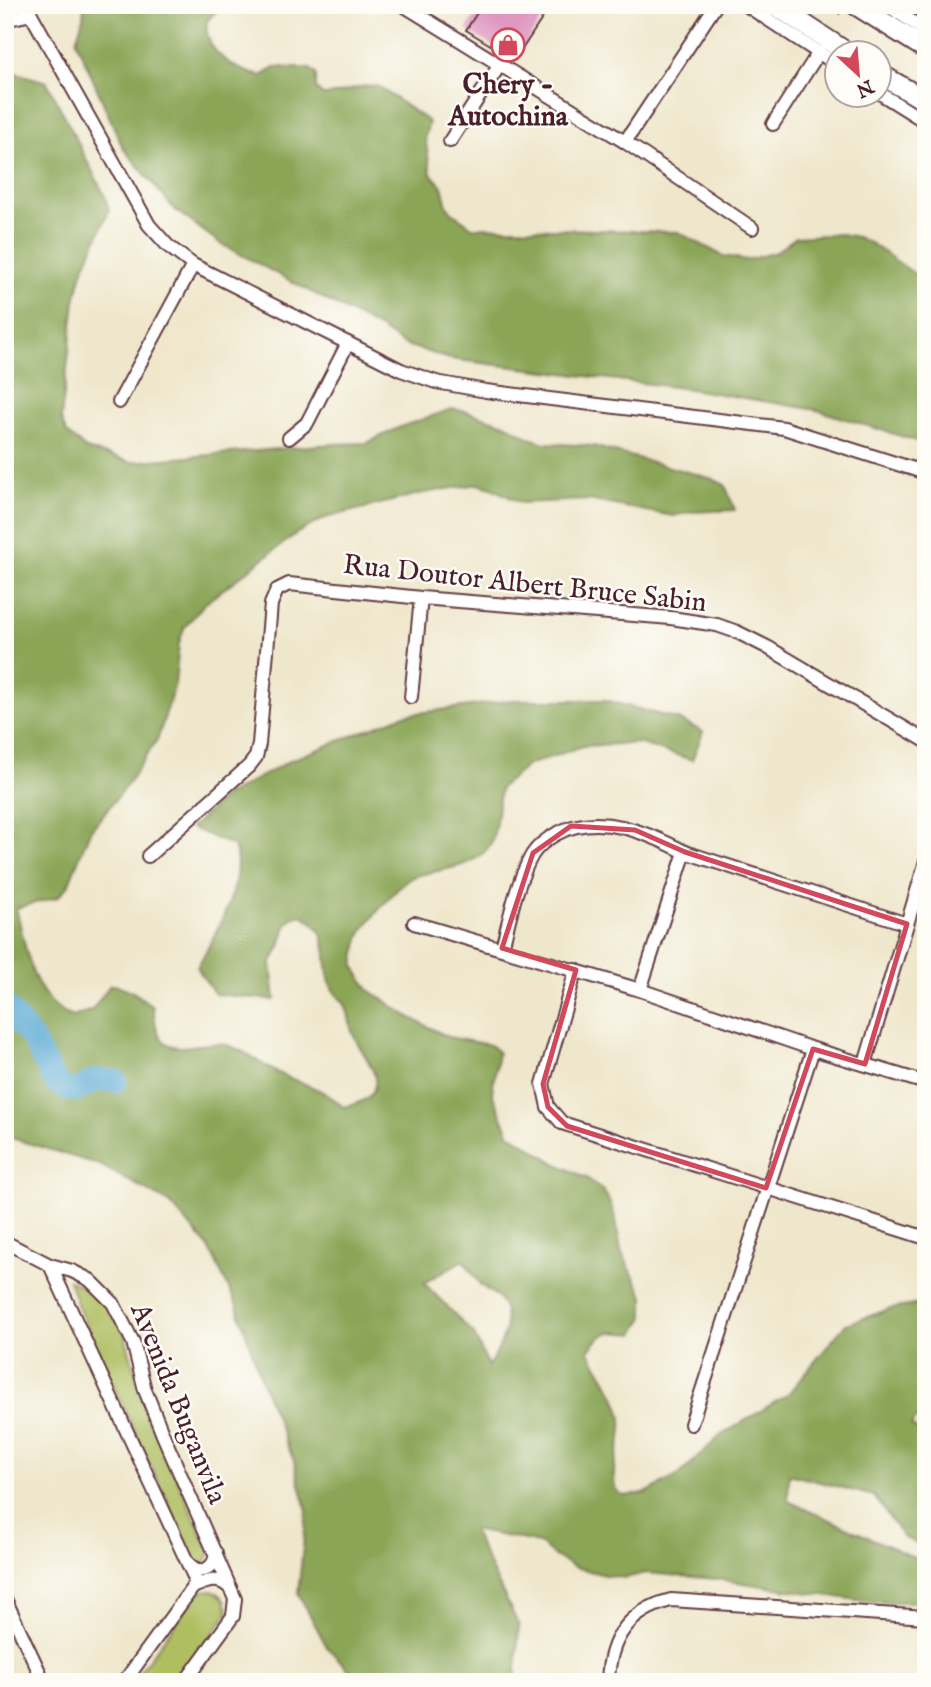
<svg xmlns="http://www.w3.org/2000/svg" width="931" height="1687" font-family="'IM FELL English',serif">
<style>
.green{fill:#aebe61;stroke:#7c6e46;stroke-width:2}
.forest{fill:#8aa557;stroke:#6a6241;stroke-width:2;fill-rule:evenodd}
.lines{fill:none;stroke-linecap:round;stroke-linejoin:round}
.river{stroke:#5aaad4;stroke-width:23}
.building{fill:#df97c2}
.minor-casing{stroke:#633d43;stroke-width:16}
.highway-casing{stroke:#633d43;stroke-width:23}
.path{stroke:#633d43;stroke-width:2.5;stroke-dasharray:2 5;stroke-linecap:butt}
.minor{stroke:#fff;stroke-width:12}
.highway{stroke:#fff;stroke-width:19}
.marked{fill:none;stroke:#d1495b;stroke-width:5;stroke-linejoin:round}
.labels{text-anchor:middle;stroke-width:5;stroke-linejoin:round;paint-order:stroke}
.poi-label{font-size:28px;font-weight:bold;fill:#4a1f2b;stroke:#fdfcf7}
.street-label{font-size:28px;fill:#4a1f2b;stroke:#fdfcf7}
</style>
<rect width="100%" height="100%" fill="#fdfcf7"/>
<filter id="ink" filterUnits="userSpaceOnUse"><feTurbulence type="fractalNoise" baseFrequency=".0143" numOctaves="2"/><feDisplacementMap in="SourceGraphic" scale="14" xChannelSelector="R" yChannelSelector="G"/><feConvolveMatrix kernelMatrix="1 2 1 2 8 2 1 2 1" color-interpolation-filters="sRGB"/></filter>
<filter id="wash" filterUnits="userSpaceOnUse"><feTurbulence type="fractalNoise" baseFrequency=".00686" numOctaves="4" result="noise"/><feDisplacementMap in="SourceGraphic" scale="28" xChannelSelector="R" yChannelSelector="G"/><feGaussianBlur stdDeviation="1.57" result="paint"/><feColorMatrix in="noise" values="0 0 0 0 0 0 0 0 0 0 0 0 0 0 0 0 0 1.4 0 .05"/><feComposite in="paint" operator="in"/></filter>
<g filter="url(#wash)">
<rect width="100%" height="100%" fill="#efe7cc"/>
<g class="green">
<polygon points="69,1280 96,1294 108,1306 125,1335 144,1405 210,1553 205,1563 200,1564 194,1559 116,1391 78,1307"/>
<path d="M212,1590c12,6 15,11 16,23l-50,69h-46l64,-86 7,-5z"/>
</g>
<g class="forest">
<path d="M84,5h138l-15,16c-4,31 27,49 54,55l16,-9 33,2 6,5v15l7,6c18,1 39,-13 56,-8l50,35 -4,15 6,37 11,12 5,20 5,6 20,15 206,5 45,24 24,4 29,-8 20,-15 45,-3 16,3 15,7 54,38v162l-109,-34 -127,-21 -240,-30 -47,-15 -24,-16 -158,-84 -47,-35 -51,-61 -47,-107 7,-23z"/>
<path d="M17,73l30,9 58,114 4,15 -27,61 -7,29 -14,118 5,13 20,17 45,13 201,-18 35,-1 31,-15 54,-19 13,2 40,13 27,15 13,4 48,3 120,33 12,6 10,25 -45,2 -17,4 -85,-16 -67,3 -29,-15 -14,-4 -55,9 -98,25 -28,15 -93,71 -20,24 -5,15 -4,41 -17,54 -31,47 -37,46 -22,55 -10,11 -42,11c11,40 13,90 57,109l19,-7 18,-25c19,1 29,11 43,22 2,11 2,27 12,35 14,12 41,-2 58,2 19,4 36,19 53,28 22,11 49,16 67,35 15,-3 35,-9 32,-29 -1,-12 -17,-31 -22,-44 -4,-9 -3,-22 -9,-31 -4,-6 -10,-9 -13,-17 -10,-28 4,-52 -29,-71l-10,3 -6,8 -6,20 -9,18 4,36 -60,-6 -18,-26c17,-32 50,-86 37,-122l-43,-18 33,-31 67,-37 113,-45 109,-15h92l75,20 23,12 -11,28 -54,-17 -55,3 -55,19 -27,22c-4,15 -4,47 -11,58 -17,26 -54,23 -79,33 -10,5 -45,45 -50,56 -5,9 -5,23 -7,32l15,24 42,28 37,19 42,8 8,7 -6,41 17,40 48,31 30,14 16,13 6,9 7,20 5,31 23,46v20l-10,17c-28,-2 -26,-6 -46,16 11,19 32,48 34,70 3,24 -14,46 -6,70l8,6 22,-3 33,-18 41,-39 68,-42 58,-70 44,-15 36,-6v105l-15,17 15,12v111l-23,-11 -29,-41 -85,-22 -1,27 138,62v39h-55l-155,-23 -70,-6 -21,5 -20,-3 -31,-8 -18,-10 -15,-12 -10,-4 -59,-11 47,96 -4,56h-162l-3,-11 -23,-24 -29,-54 9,-82 -13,-50 -27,-65 -31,-93 -27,-55 -39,-45 -70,-38 -95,-29v-1038zM463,1260c6,7 10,15 16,23 5,7 16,10 21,17 14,23 1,47 -12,66l-14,-32 -50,-51z"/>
</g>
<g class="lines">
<polyline class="river" points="5,1006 32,1038 52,1077 58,1084 68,1090 78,1090 95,1080 116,1081"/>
</g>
<g id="blocks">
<polygon class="building" points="482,5 551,5 515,60 466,30"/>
</g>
</g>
<g filter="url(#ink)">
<use href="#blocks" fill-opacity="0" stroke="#633d43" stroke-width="2"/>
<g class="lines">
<defs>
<g id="minor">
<polyline points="28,5 31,14 149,225 168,246 193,265 401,370 436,382 486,391 784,428 926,473"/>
<polyline points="403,5 625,142 752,228"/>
<polyline points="746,5 836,64"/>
<polyline points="887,5 926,31"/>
<polyline points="5,20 31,14"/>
<polyline points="878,92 926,122"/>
<polyline points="773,124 819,52"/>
<polyline points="450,141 499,66"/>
<polyline points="625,142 716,5"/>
<polyline points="119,402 193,265"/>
<polyline points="289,438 307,423 348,343"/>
<polyline points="411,697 421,598"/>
<polyline points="148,856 249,766 256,757 259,744 271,604 277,590 289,584 421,598 671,618 717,625 737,632 767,647 926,741"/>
<polyline points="414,923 640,990 813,1049 926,1083"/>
<path d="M502,948c8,-31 14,-64 30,-93 5,-8 15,-16 24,-21 41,-23 90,-2 129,18l222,72"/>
<polyline points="576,970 543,1084 548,1107 562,1123 926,1238"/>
<polyline points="640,990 685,852"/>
<polyline points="865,1064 926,861"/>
<polyline points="5,1242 50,1265 72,1271 90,1280 113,1303 133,1342 145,1390 163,1435 235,1599 233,1616 185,1682"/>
<polyline points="50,1265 195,1579 193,1587 124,1682"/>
<polyline points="691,1424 813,1049"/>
<path d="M190,1565c12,12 25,2 26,-12"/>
<path d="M193,1587c14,-6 26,-11 37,1"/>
<polyline points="5,1599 44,1682"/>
<path d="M608,1682c1,-44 21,-71 63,-82l255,17"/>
</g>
<g id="highway">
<polyline points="775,5 846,52"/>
<polyline points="856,5 926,49"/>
<polyline points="878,73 926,101"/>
</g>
</defs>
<use href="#minor" class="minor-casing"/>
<use href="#highway" class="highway-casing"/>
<polyline class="path" points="827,5 842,15"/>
<use href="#minor" class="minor"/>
<use href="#highway" class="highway"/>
</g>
</g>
<path class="marked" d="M571,826l64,4 50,22 222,72 -42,140 -52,-15 -47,139 -199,-62 -19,-19 -5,-23 33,-114 -74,-22 31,-95z"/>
<defs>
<symbol id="shop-ring" viewBox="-11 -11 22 22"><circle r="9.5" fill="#fdfcf7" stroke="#d1495b" stroke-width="1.5"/><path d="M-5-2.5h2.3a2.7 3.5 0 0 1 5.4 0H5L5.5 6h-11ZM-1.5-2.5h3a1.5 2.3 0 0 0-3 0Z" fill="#d1495b"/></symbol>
</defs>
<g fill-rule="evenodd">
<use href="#shop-ring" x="489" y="26" width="38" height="38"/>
</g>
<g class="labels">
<g class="poi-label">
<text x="508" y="93">Chery -<tspan x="508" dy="32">Autochina</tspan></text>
</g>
<g class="street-label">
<text transform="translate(525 582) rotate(6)" y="10">Rua Doutor Albert Bruce Sabin</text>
<text transform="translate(180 1403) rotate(68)" y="10">Avenida Buganvila</text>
</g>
</g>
<rect width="931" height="1687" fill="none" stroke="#fdfcf7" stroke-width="28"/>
<g transform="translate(858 74) rotate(154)"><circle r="33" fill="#fdfcf7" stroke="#b5a4a5" stroke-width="2"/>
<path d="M0-5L12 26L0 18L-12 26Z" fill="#d1495b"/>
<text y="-10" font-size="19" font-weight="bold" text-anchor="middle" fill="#4a1f2b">N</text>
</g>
</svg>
